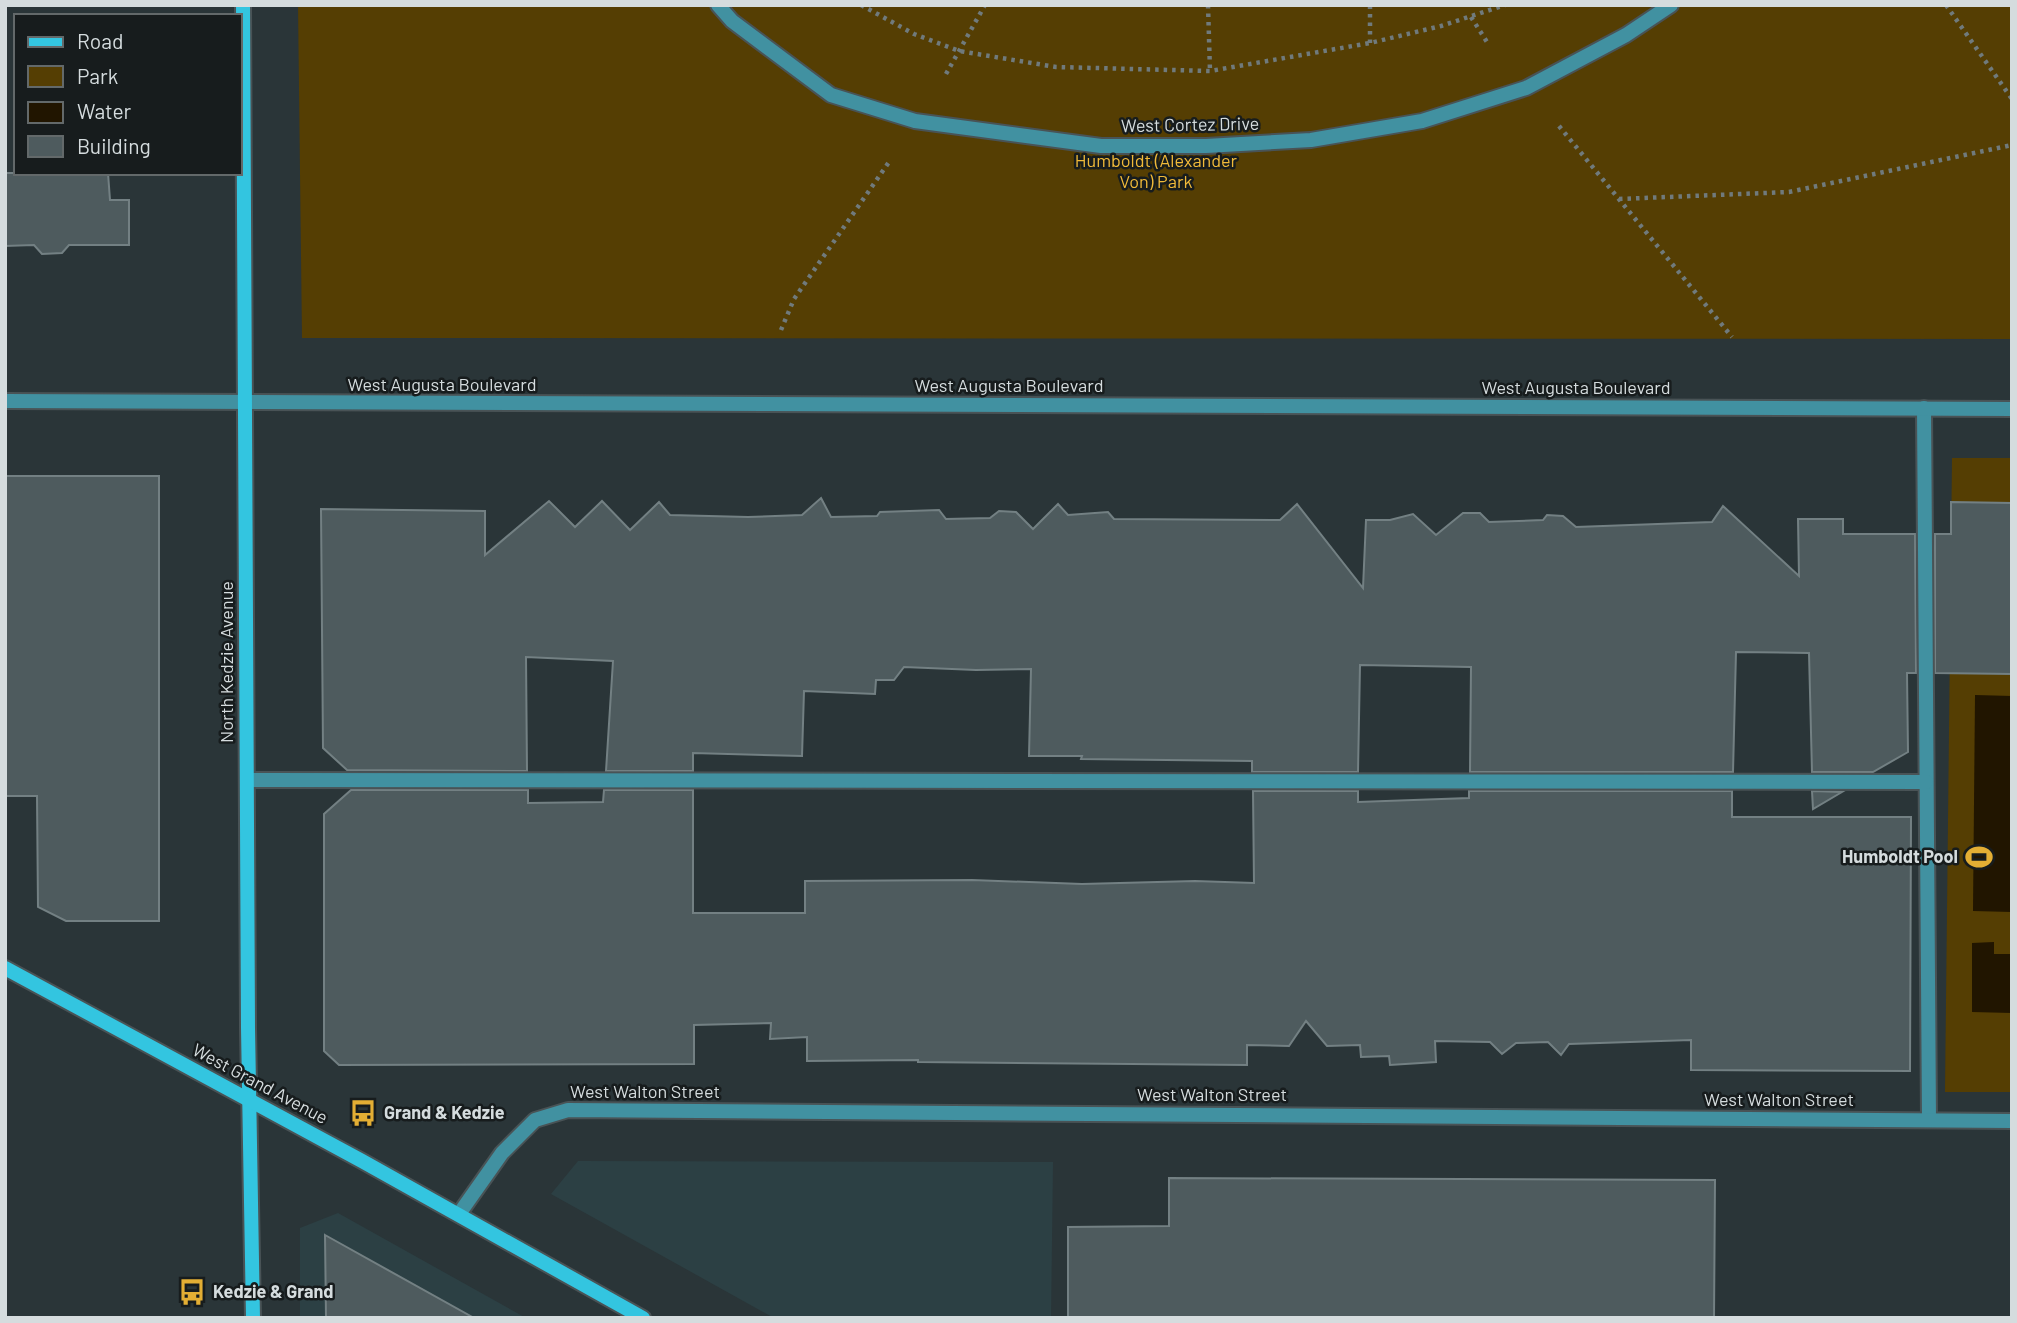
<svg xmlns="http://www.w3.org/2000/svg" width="2017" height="1323" font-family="Barlow,sans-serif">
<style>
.built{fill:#2c4044}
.green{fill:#553e03}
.water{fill:#211500}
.building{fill:#4e5b5e;stroke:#738083;stroke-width:2}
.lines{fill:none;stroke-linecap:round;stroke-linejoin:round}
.service-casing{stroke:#495356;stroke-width:18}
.minor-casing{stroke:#495356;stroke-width:18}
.tertiary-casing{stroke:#495356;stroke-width:18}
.secondary-casing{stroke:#495356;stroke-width:18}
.path{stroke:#707a7c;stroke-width:4.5;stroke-dasharray:3.5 5;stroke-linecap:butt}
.service{stroke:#4191a1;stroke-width:14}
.minor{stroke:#4191a1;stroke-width:14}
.tertiary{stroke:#4191a1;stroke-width:14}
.secondary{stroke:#33c5e0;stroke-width:14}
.labels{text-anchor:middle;stroke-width:5;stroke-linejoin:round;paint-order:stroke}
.street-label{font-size:18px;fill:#d5dcde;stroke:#171c1d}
.park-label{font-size:18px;fill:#f1ba39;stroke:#171c1d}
.poi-label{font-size:18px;font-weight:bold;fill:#d5dcde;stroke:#171c1d;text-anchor:start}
</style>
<rect width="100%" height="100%" fill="#2a3538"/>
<g class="built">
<polygon points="578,1161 1053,1162 1051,1318 774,1318 551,1194"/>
<polygon points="338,1213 526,1318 300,1318 300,1228"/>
</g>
<g class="green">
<polygon points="298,5 2012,5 2012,339 302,338"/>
<polygon points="1952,458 2012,458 2012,1092 1945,1092"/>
</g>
<g class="water">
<polygon points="1975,695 2012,696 2012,912 1973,911"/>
<polygon points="1994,942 1994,954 2012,954 2012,1013 1972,1012 1972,943"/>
</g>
<g class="building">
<polygon points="5,173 108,173 110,200 129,200 129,245 69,245 62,253 42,254 34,245 5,246"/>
<polygon points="5,476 159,476 159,921 66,921 38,907 37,796 5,796"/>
<polygon points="821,498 831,517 877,516 880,512 939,510 946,519 990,518 999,511 1016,512 1033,529 1058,504 1068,515 1108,512 1114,519 1280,520 1297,504 1363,588 1366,520 1390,520 1413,514 1436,535 1463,513 1480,513 1489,522 1543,520 1547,515 1563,516 1576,527 1712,522 1723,506 1799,576 1798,519 1843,519 1843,534 1915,534 1916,673 1907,673 1908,752 1873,772 1812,772 1809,653 1736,652 1733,772 1470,772 1471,667 1360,665 1358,772 1252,772 1252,761 1081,759 1082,756 1029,756 1031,669 976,670 904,667 894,680 876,680 875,694 804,691 802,756 693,753 693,771 606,771 613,661 526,657 527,771 347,770 323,748 321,509 485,511 485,555 549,501 575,527 602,501 630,530 659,502 670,515 748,517 802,515"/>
<polygon points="1951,502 2012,503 2012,674 1935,673 1935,534 1951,534"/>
<polygon points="351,790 528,790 528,803 603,802 604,790 693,790 693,913 805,913 805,881 972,880 1082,884 1195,881 1254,883 1253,791 1358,791 1358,802 1469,798 1469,791 1732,791 1732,817 1911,817 1910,1071 1691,1070 1691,1040 1569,1044 1561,1055 1548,1042 1516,1043 1502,1054 1490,1042 1435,1041 1436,1062 1390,1065 1389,1056 1361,1057 1360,1045 1327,1046 1306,1021 1289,1046 1247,1045 1247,1065 918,1062 918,1060 807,1061 807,1037 770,1039 771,1023 694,1025 694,1064 339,1065 324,1051 324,814"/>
<polygon points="1812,791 1842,792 1813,809"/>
<polygon points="1169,1178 1715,1180 1714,1318 1068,1318 1068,1227 1169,1226"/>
<polygon points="325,1235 474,1318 326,1318"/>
</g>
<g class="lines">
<defs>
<g id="service">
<polyline points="718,5 732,21 831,95 915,121 1101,146 1206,146 1311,140 1422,121 1526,88 1626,35 1671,5"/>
<polyline points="1924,408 1929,1120"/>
<polyline points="247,780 1926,782"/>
</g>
<polyline id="minor" points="459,1214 502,1153 535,1120 568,1110 2012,1121"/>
<polyline id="tertiary" points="5,401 2012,409"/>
<g id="secondary">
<polyline points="243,5 248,1028 253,1318"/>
<polyline points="5,968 362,1161 643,1318"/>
</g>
</defs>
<use href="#service" class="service-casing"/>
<use href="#minor" class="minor-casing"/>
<use href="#tertiary" class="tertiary-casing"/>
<use href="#secondary" class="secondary-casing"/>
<g class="path">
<polyline points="861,5 914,34 959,51 1056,67 1210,71 1370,43 1441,26 1505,5"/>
<polyline points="1208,5 1210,71"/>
<polyline points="1946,5 2012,99"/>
<polyline points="1471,17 1487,42"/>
<polyline points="1370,43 1370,5"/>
<polyline points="946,74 985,5"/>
<polyline points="1559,126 1732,337"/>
<polyline points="1619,199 1789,192 2012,145"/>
<polyline points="781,330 794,299 889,162"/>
</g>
<use href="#service" class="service"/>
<use href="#minor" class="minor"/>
<use href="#tertiary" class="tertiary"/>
<use href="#secondary" class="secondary"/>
</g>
<defs>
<symbol id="stadium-bare" viewBox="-9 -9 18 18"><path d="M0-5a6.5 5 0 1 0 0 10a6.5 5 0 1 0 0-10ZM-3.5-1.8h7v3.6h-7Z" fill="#e3ae34" stroke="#171c1d" stroke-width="2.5" paint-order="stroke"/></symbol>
<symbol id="bus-bare" viewBox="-9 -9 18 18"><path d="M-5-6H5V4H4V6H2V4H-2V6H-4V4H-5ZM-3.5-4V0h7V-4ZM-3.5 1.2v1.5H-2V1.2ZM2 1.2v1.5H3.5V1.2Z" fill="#e3ae34" stroke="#171c1d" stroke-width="2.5" paint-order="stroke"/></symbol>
</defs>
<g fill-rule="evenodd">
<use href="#stadium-bare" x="1960" y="838" width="38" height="38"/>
<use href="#bus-bare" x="344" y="1094" width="38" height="38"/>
<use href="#bus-bare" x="173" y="1273" width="38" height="38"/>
</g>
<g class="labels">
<g class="street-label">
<text transform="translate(1190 125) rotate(-1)" y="6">West Cortez Drive</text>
<text x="442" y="391">West Augusta Boulevard</text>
<text x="1009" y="392">West Augusta Boulevard</text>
<text x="1576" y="394">West Augusta Boulevard</text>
<text transform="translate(227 662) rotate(-90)" y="6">North Kedzie Avenue</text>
<text transform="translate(260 1084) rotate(28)" y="6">West Grand Avenue</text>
<text x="645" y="1098">West Walton Street</text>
<text x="1212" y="1101">West Walton Street</text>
<text x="1779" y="1106">West Walton Street</text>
</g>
<g class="park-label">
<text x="1156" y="167">Humboldt (Alexander<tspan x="1156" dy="21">Von) Park</tspan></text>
</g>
<g class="poi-label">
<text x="1958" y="863" text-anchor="end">Humboldt Pool</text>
<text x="384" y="1119">Grand &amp; Kedzie</text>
<text x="213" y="1298">Kedzie &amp; Grand</text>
</g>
</g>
<rect width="2017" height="1323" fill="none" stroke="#d5dcde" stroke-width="14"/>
<rect x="14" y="14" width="228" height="161" fill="#171c1d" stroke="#63696a" stroke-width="2"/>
<rect x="28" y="37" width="35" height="10" fill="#33c5e0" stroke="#63696a" stroke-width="2"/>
<text x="77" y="49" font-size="21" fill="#d5dcde">Road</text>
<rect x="28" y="66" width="35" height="21" fill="#553e03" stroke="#63696a" stroke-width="2"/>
<text x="77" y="84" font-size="21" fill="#d5dcde">Park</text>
<rect x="28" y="102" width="35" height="21" fill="#211500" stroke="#63696a" stroke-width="2"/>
<text x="77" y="119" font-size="21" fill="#d5dcde">Water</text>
<rect x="28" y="136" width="35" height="21" fill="#4e5b5e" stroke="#63696a" stroke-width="2"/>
<text x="77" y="154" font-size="21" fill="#d5dcde">Building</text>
</svg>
